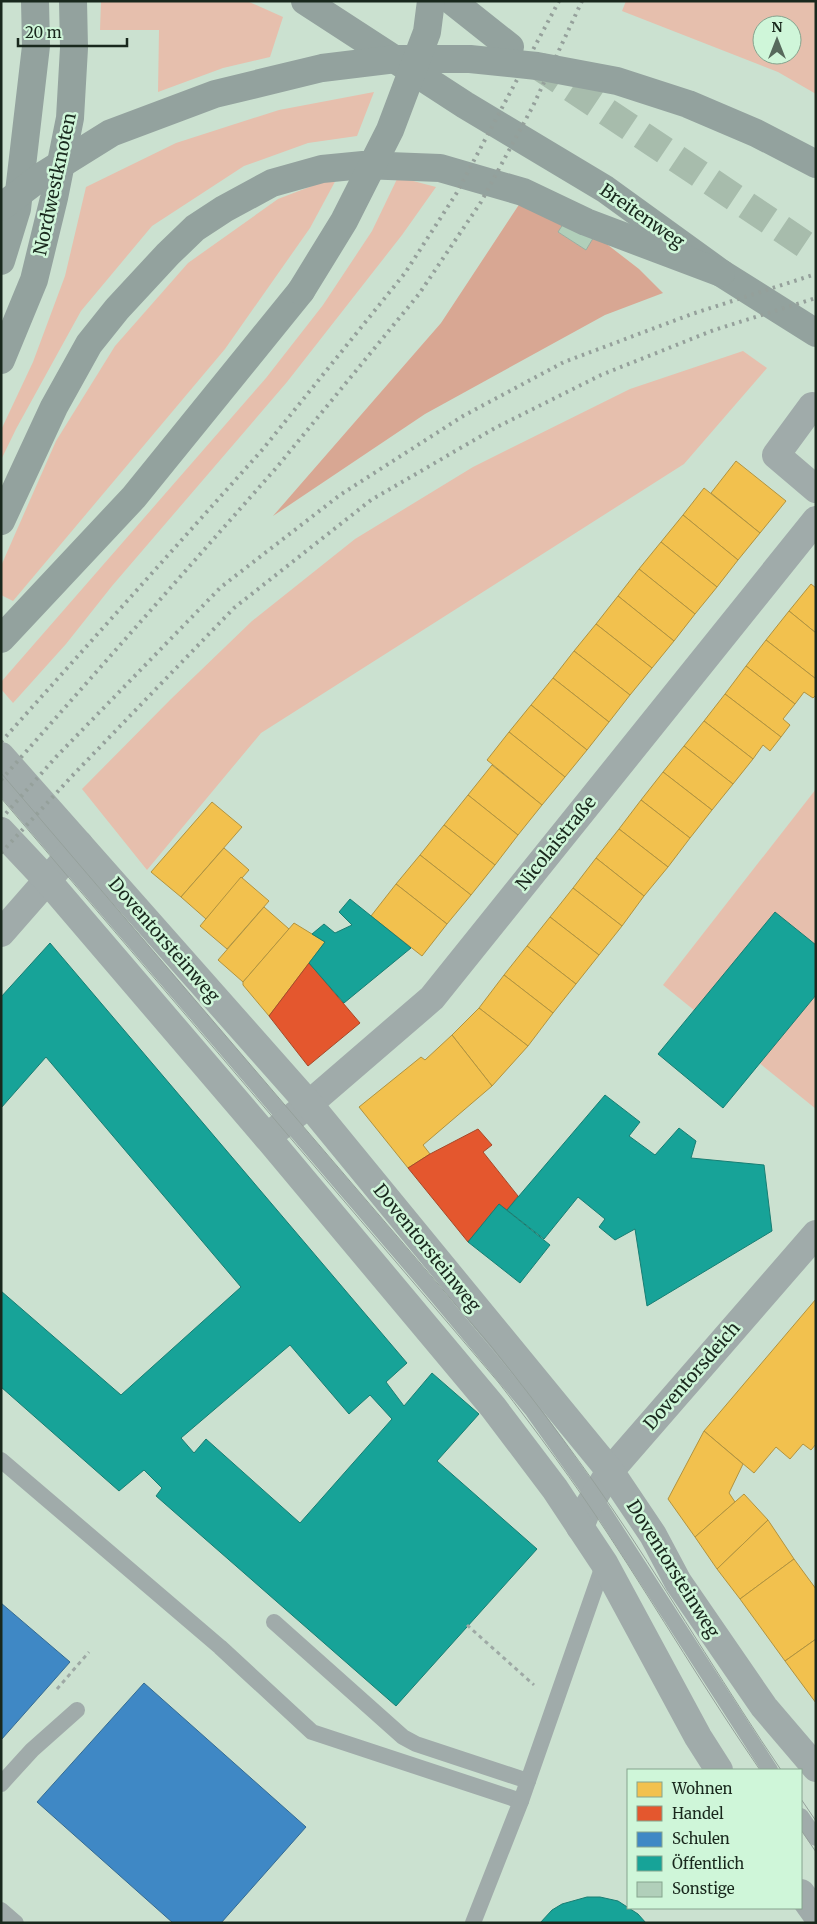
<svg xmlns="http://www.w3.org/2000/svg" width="817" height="1924" font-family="Merriweather,serif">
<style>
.green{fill:#e6bfad;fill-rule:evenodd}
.forest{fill:#d8a793}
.homes{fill:#f2c14e;stroke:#b1933f}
.shops{fill:#e4572e;stroke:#a74929}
.schools{fill:#3f88c5;stroke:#346b93}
.public{fill:#17a398;stroke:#187e73;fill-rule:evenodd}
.building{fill:#b1cfba;stroke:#9baca0}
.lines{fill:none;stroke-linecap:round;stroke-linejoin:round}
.trunk-tunnel{stroke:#a7bcac;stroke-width:28;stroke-dasharray:28 14;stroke-linecap:butt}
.path{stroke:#9ea9a5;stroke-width:3;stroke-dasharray:4 4;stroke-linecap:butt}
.service{stroke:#a0abaa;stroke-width:16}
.minor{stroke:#a0abaa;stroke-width:28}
.tertiary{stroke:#a0abaa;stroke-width:28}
.trunk{stroke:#93a29e;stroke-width:28}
.tram{stroke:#95a09b;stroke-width:1}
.rail{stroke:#95a09b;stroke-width:4;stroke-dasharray:2.5 5;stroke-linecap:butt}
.trunk-bridge{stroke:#93a29e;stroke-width:28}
.labels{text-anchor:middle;stroke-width:5;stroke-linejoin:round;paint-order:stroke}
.street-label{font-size:18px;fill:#19281d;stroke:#cff6d9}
</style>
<rect width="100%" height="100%" fill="#cbe1d0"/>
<g class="green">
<polygon points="101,1 247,1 283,17 270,57 223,68 158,92 159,30 100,30"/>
<path d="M626,1h190v93l-38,-22 -156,-61zM762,25h30v30h-30z"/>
<polygon points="374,92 357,136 308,143 244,166 152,226 81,311 16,429 1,460 1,430 33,362 65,276 86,187 176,143 279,110"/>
<polygon points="338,176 310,228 225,349 13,601 1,595 1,566 56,441 115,346 188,263 278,199"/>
<polygon points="398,177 436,187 402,235 287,382 112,586 66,644 13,703 1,689 1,682 266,378 323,305 372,231"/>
<polygon points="743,351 767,368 684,464 261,733 147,870 82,789 171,699 252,621 355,539 473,467 630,389"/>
<polygon points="816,789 816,1109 663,985"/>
</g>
<polygon class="forest" points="524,197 567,218 558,232 586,250 595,235 639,269 663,293 605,315 425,414 273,516 441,323"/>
<g class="homes">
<polygon points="736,461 786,501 760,533 711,493"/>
<polygon points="704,488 760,533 738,560 683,515"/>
<polygon points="683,515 738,560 717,587 661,542"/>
<polygon points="661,542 717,587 695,614 639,569"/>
<polygon points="639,569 695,614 674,641 618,596"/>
<polygon points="811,584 816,588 816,633 789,611"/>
<polygon points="618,596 674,641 652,668 596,624"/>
<polygon points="789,611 816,633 816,679 766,640"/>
<polygon points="596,624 652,668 630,695 574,651"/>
<polygon points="766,640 816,679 816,695 813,698 804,692 795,704 746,666"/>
<polygon points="574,651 630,695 609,722 553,678"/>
<polygon points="746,666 795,704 783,719 790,725 781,737 725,694"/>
<polygon points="553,678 609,722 587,750 531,705"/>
<polygon points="725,694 781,737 770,751 763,745 753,759 704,721"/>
<polygon points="531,705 587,750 565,777 509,732"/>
<polygon points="704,721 753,759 733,784 684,746"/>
<polygon points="509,732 565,777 542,805 487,760"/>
<polygon points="684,746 733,784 712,810 663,772"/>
<polygon points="492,765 542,805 518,835 468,795"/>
<polygon points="663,772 712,810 690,838 641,800"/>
<polygon points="468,795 518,835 495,865 444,825"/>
<polygon points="641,800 690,838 668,867 619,829"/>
<polygon points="212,802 242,827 181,897 151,872"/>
<polygon points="444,825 495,865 471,895 420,855"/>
<polygon points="619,829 668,867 644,896 596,858"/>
<polygon points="224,848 249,870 206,919 181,897"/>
<polygon points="420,855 471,895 447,924 396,884"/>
<polygon points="596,858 644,896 622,926 573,888"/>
<polygon points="241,877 269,901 227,949 200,926"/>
<polygon points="396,884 447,924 422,956 371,916"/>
<polygon points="573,888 622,926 599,955 550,917"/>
<polygon points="264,907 289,929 243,982 218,960"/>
<polygon points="550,917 599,955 576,984 527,946"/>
<polygon points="294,923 325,942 269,1016 243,985 243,982"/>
<polygon points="527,946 576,984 553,1013 504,975"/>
<polygon points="504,975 553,1013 528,1046 479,1008"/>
<polygon points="479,1008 528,1046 492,1086 452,1035"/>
<polygon points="452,1035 492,1086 423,1145 430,1154 408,1168 359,1107 421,1057 425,1060"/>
<polygon points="816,1299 816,1444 811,1450 803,1444 790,1459 776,1447 754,1473 704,1431"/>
<polygon points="704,1431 743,1464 729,1493 735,1502 695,1537 668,1499"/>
<polygon points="744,1494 768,1520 717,1569 695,1537"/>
<polygon points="768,1520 794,1559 740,1599 717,1569"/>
<polygon points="794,1559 816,1589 816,1639 785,1661 740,1599"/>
<polygon points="816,1639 816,1703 785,1661"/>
</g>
<g class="shops">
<polygon points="309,963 360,1023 308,1066 269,1016"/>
<polygon points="478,1129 492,1145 483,1152 518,1196 507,1210 499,1204 468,1242 408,1168 430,1154"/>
</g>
<g class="schools">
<polygon points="1,1603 70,1662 1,1740"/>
<polygon points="144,1683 306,1827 221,1923 173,1923 37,1802"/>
</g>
<g class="public">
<polygon points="350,899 411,948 344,1003 309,963 325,942 312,934 324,924 335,933 352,925 339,912"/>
<polygon points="775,912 816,945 816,995 723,1108 658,1054"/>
<path d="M50,943l357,420 -21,19 18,24 28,-33 47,41 -42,47 100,88 -141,157 -240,-210 6,-8 -18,-18 -25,21 -118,-104v-96l120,104 120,-108 -195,-230 -45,51v-111zM290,1345l59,69 21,-19 22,24 -92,104 -94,-84 -12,14 -13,-15z"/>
<polygon points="605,1095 640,1122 629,1136 655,1155 679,1128 696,1141 691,1158 764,1165 772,1231 647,1306 635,1229 615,1240 599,1227 605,1219 578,1197 544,1239 507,1210"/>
<polygon points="499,1204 550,1245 520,1283 468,1242"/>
<polygon points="587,1897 600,1897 618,1901 638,1914 646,1923 540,1923 552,1910 562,1904"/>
</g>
<polygon class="building" points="567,218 595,235 586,250 558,232"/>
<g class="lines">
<polyline class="trunk-tunnel" points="537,65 816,252"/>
<g class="path">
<polyline points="467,1625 534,1685"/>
<polyline points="57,1689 89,1652"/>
</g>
<g class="service">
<polyline points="1,785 439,1298 533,1411 594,1497 770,1770"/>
<polyline points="1,1460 220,1647 312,1732 521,1801"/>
<polyline points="274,1622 403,1737 416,1744 528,1781"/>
<polyline points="1,1784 32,1750 77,1710"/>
<polyline points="801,1816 816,1838"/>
<polyline points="1,1910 16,1923"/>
<polyline points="473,1923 521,1801 604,1563"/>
</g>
<g class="minor">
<polyline points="816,409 812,406 776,455 816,489"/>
<polyline points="1,933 79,844"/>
<polyline points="267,1137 309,1104 432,998 816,520"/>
<polyline points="580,1527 589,1505 610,1471 816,1234"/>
</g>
<g class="tertiary">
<polyline points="1,756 309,1104 610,1471 653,1535 678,1582 764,1707 816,1768"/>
<polyline points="1,831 47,880 267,1137 493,1407 555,1489 604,1563 698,1737 719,1770"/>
<polyline points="801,1893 816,1914"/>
</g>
<g class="trunk">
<polyline points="305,1 465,105 605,189 721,273 816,333"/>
<polyline points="452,1 510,47"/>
<polyline points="1,261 17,209 36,46 35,1"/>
<polyline points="1,360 34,280 54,198 70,118 74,48 73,1"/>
<polyline points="1,521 54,407 89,344 117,309 168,254 195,228 224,209 272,183 322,169 363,165 440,168 523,192 586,222 721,273"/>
<polyline points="1,639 134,497 301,291"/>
</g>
<g class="tram">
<path d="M1,773l490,573c48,60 94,121 137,186 52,79 100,160 153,238"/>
<path d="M1,798l498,585c38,49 75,99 109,151 51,78 99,159 152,236"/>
<polyline points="801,1799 816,1821"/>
<polyline points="801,1830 816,1852"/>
</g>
<g class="rail">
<polyline points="1,742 263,449 405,273 456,194 559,1"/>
<polyline points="1,780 277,467 419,294 481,202 533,106 582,1"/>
<polyline points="1,819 56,757 221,587 340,495 463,416 564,362 692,314 816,274"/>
<polyline points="1,853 72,776 234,608 371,500 495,428 601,375 714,330 816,298"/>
</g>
<g class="trunk-bridge">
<polyline points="1,207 42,176 111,133 215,94 322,68 396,59 470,59 537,66 617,81 688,104 756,133 816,164"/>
<polyline points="301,291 344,221 390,130 427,32 431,1"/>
</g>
</g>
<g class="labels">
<g class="street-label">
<text transform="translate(55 184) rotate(-78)" y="6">Nordwestknoten</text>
<text transform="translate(642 216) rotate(35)" y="6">Breitenweg</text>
<text transform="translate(556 843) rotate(-51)" y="6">Nicolaistraße</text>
<text transform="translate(164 940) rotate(49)" y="6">Doventorsteinweg</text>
<text transform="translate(427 1248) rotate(51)" y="6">Doventorsteinweg</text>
<text transform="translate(692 1376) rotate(-49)" y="6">Doventorsdeich</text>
<text transform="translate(673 1569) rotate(58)" y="6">Doventorsteinweg</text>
</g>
</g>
<rect width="817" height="1924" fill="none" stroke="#19281d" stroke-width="5"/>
<rect x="627" y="1769" width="175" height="140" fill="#cff6d9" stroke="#86a48e"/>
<rect x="637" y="1782" width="25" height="15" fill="#f2c14e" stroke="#86a48e"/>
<text x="672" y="1794" font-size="15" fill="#19281d">Wohnen</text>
<rect x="637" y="1806" width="25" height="15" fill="#e4572e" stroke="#86a48e"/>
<text x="672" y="1819" font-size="15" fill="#19281d">Handel</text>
<rect x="637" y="1832" width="25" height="15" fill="#3f88c5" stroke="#86a48e"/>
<text x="672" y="1844" font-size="15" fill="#19281d">Schulen</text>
<rect x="637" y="1856" width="25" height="15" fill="#17a398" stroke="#86a48e"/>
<text x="672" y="1869" font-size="15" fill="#19281d">Öffentlich</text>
<rect x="637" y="1882" width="25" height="15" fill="#b1cfba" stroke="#86a48e"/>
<text x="672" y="1894" font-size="15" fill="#19281d">Sonstige</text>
<g transform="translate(777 40)"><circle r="24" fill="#cff6d9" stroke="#86a48e"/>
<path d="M0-4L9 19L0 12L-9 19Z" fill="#57695c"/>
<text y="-8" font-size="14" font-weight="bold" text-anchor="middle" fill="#19281d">N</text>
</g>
<path d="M18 38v8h109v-8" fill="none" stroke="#19281d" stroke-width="2.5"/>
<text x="25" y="38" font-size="15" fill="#19281d" stroke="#cff6d9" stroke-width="4" paint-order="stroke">20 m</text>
</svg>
